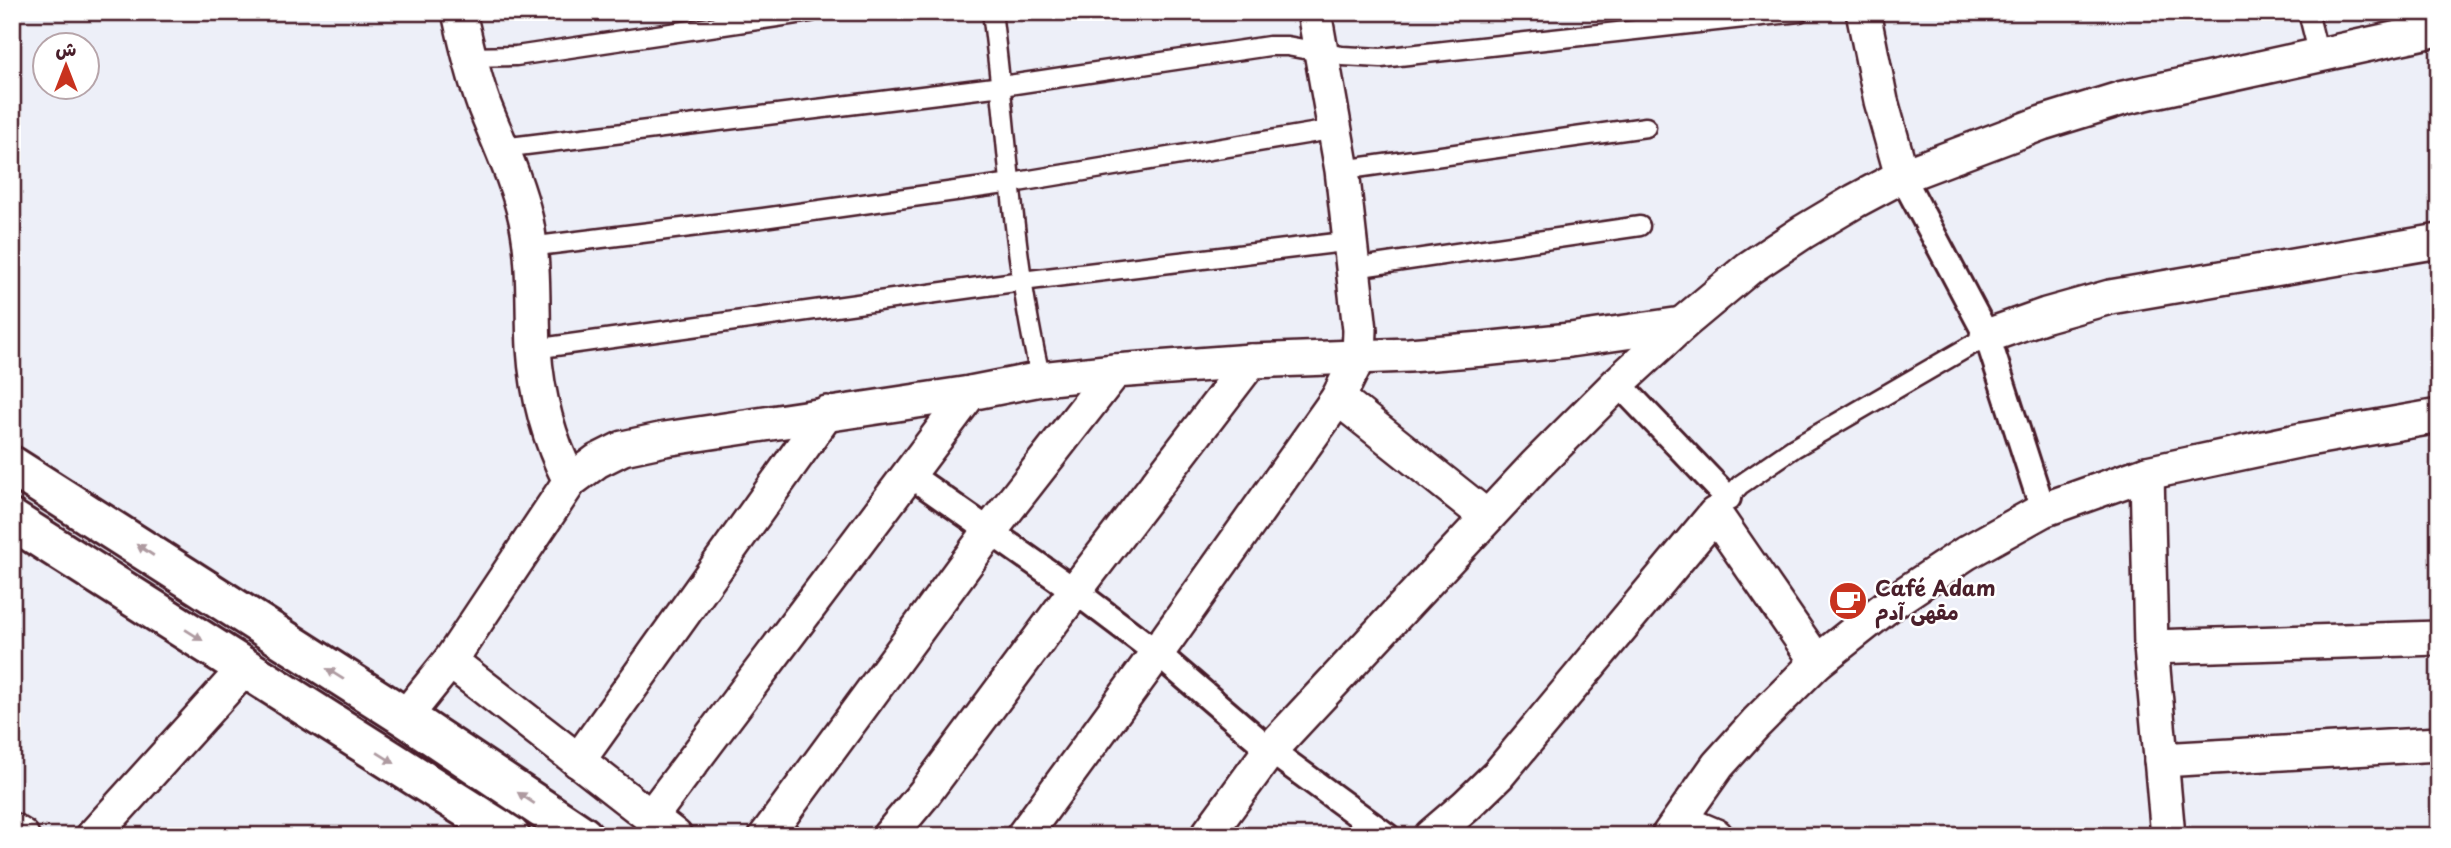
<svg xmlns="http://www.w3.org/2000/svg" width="2451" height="848" font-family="'Playpen Sans','Playpen Sans Arabic',sans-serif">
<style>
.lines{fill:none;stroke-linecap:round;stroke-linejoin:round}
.service-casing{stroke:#4a1f2b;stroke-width:23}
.pedestrian-casing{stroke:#4a1f2b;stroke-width:30}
.minor-casing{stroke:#4a1f2b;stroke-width:38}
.secondary-casing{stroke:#4a1f2b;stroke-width:44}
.service{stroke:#fff;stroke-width:18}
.pedestrian{stroke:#fff;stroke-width:24}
.minor{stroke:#fff;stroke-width:33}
.secondary{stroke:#fff;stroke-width:38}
.oneway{fill:#ae9aa0}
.labels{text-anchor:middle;stroke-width:5;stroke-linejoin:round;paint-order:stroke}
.poi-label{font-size:21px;font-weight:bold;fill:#4a1f2b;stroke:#fff;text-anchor:start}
</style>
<rect width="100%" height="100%" fill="#edeff8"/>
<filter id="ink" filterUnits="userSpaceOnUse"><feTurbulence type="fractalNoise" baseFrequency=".0143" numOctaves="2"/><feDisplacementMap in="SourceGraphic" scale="14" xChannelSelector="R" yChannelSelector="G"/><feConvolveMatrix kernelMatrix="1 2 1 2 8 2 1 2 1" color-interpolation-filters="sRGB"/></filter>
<g filter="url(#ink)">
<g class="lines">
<defs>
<g id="service">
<path d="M992,12c16,122 20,247 49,367"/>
<polyline points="2308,12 2319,56"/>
<polyline points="469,57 516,56 811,12"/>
<polyline points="502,148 1002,86 1269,46 1287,46 1342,56 1381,58 1799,12"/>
<polyline points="1342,170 1646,127"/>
<polyline points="529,247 763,218 1012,183 1336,129"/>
<polyline points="1354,268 1640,226"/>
<polyline points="534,349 1022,281 1352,241"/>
<polyline points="1721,506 1740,485 1794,448 1987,336"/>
</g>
<g id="pedestrian">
<polyline points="1902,176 1987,336 2043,510"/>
<polyline points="1618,383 1728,498"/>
<polyline points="907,473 1075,591 1157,653 1270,750 1387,836"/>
</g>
<g id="minor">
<path d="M459,12c7,32 14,63 25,93 15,38 33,75 42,115 9,42 6,86 8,128 3,48 14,90 36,133"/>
<polyline points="1314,12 1342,170 1360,330 1359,356 1338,398 1487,517"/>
<polyline points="1863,12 1881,101 1902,176"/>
<polyline points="1987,336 2046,315 2110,297 2439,241"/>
<polyline points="2147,473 2151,647 2168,836"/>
<polyline points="2151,647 2439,638"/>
<polyline points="450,661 675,836"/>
<polyline points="405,717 450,661 570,481 597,461 623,448 665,439 970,393 1041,379 1115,371 1251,361 1409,355 1483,349 1570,340 1682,324"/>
<polyline points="2161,760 2439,744"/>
<polyline points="578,761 827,413"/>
<polyline points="650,818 970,393"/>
<polyline points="1680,821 1716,836"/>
<polyline points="12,830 22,836"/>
<polyline points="93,836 245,668"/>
<polyline points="766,836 990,531 1115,371"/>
<polyline points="889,836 924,794 1075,591 1251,361"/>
<polyline points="1023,836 1157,653 1338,398"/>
<polyline points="1207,836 1270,750 1535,466 1618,383 1682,324 1749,268 1803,232 1855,201 1902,176 2042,123 2123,98 2439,29"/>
<polyline points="1431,836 1466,806 1498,775 1715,514 1817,662"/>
<polyline points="1668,836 1718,765 1756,723 1817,662 1894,601 1966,553 2043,510 2147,473 2302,440 2439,416"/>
</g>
<g id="secondary">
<polyline points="12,466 405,717 583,836"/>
<polyline points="12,520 510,836"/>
</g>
</defs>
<use href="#service" class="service-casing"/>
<use href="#pedestrian" class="pedestrian-casing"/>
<use href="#minor" class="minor-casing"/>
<use href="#secondary" class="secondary-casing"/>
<use href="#service" class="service"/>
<use href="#pedestrian" class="pedestrian"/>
<use href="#minor" class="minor"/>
<use href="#secondary" class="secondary"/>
</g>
<defs><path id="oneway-solid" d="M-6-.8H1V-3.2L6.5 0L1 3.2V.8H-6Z" transform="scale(1.75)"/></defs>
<g class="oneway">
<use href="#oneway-solid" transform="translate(145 550) rotate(-147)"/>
<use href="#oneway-solid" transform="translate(194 635) rotate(32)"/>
<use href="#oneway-solid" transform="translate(335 674) rotate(-148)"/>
<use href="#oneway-solid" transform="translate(386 758) rotate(32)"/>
<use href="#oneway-solid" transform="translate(526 798) rotate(-146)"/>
</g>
</g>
<defs>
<symbol id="cafe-disc" viewBox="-11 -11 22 22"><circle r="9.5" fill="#c8321e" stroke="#fff"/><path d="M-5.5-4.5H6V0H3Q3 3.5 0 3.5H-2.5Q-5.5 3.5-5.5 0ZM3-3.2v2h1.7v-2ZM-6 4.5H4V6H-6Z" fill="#fff"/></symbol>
</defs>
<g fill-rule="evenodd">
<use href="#cafe-disc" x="1826" y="579" width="44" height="44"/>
</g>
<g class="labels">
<g class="poi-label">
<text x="1875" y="596">Café Adam<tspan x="1875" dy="24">مقهى آدم</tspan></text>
</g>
</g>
<rect width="2451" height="848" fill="none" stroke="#fff" stroke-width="42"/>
<rect x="21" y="21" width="2409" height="806" fill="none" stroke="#4a1f2b" stroke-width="2.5" filter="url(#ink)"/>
<g transform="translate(66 66)"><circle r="33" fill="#ffffff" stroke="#b7a5aa" stroke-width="2"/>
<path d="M0-5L12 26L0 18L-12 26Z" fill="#c8321e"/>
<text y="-10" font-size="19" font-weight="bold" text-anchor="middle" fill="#4a1f2b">ش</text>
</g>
</svg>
